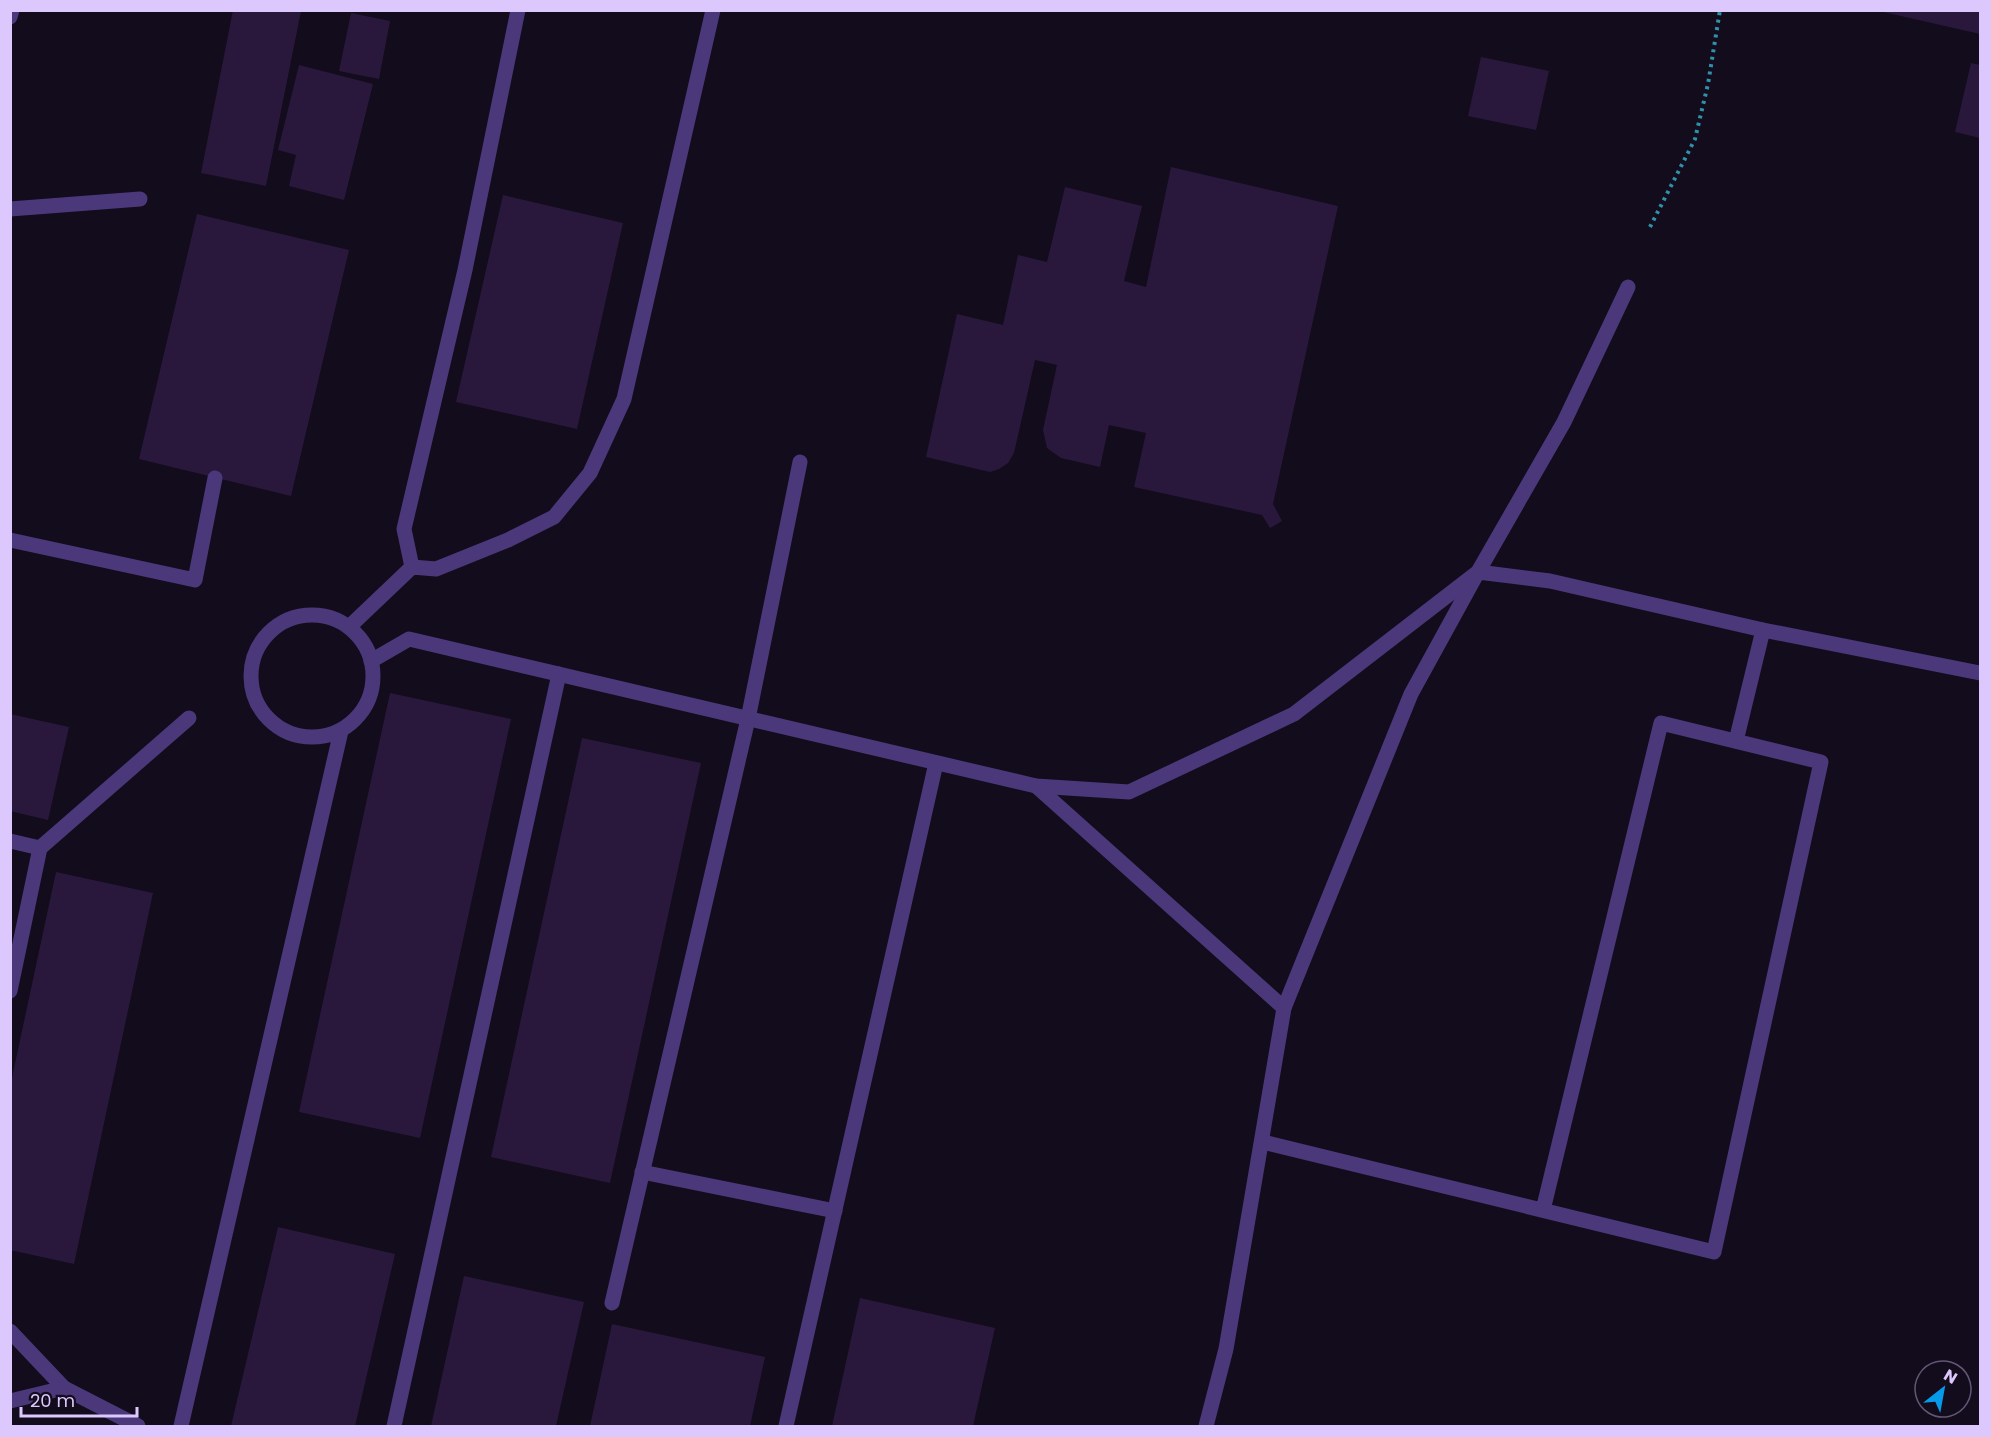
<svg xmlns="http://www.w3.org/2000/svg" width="1991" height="1437" font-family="Poppins,sans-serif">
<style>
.building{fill:#29183c}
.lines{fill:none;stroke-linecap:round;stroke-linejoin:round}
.path{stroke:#3092aa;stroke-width:4;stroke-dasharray:3 4.5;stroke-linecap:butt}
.service{stroke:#4b387a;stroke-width:15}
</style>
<rect width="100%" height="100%" fill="#120c1c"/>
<g class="building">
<polygon points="233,10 301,11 266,186 201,173"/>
<polygon points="1879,10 1980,10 1980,34 1879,11"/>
<polygon points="351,13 390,21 379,79 339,71"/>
<polygon points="1481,57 1549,71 1536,130 1468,116"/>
<polygon points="1971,63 1980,65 1980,138 1955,132"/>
<polygon points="299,65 373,84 344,200 289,186 296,155 278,150"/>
<polygon points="1171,167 1338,206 1273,504 1282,521 1270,528 1262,515 1134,487 1146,433 1109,425 1100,467 1061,458 1047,448 1043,430 1057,365 1035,360 1014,453 1008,463 999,469 990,472 926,457 957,314 1003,325 1018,255 1047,262 1065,187 1142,206 1124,281 1146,287"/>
<polygon points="503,195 623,223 577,429 456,402"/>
<polygon points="197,214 349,250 291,496 139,459"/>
<polygon points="390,693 511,719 420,1138 299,1112"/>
<polygon points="10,714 69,727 48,820 10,811"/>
<polygon points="582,738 701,763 610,1183 491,1157"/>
<polygon points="56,872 153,893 74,1264 10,1250 10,1087"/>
<polygon points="278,1227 395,1254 355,1426 231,1426"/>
<polygon points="464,1276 584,1302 556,1426 431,1426"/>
<polygon points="860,1298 995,1328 973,1426 832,1426"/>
<polygon points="612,1324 765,1357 750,1426 590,1426"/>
</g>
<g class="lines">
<polyline class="path" points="1650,227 1695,139 1708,84 1720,10"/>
<g class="service">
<polyline points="10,17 12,10"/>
<polyline points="10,209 140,199"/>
<polyline points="10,540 195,580 215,478"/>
<polyline points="412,567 404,529 465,270 518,10"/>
<circle cx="312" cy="676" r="61"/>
<polyline points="349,627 412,567 436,569 508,540 554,517 590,473 624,399 713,10"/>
<polyline points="371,661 409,639 1036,786 1129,792 1294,714 1478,572 1564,422 1628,287"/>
<polyline points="1736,741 1763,630"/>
<polyline points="1036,786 1284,1008 1226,1349 1206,1426"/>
<polyline points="10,841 40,848"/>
<polyline points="10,991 40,848 189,718"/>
<polyline points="1284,1008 1411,694 1478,572 1550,581 1763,630 1980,673"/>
<polyline points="1263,1142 1714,1252 1821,762 1661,723 1543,1210"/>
<polyline points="642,1172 835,1211"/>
<polyline points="612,1303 748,719 800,462"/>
<polyline points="10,1331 64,1388"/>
<polyline points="10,1401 64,1388 138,1426"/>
<polyline points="181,1426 341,731"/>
<polyline points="394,1426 559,674"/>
<polyline points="786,1426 936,763"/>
</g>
</g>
<rect width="1991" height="1437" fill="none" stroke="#dcc8fd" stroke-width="24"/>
<g transform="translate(1943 1389) rotate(31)"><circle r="28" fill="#120c1c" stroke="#635776" stroke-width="1.5"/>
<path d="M0-4.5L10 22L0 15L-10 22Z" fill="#079aeb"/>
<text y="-9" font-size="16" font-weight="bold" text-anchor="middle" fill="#dcc8fd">N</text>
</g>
<path d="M21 1407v9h116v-9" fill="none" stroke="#dcc8fd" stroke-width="3"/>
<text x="30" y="1407" font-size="18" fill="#dcc8fd" stroke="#120c1c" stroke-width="4.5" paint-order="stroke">20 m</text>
</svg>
